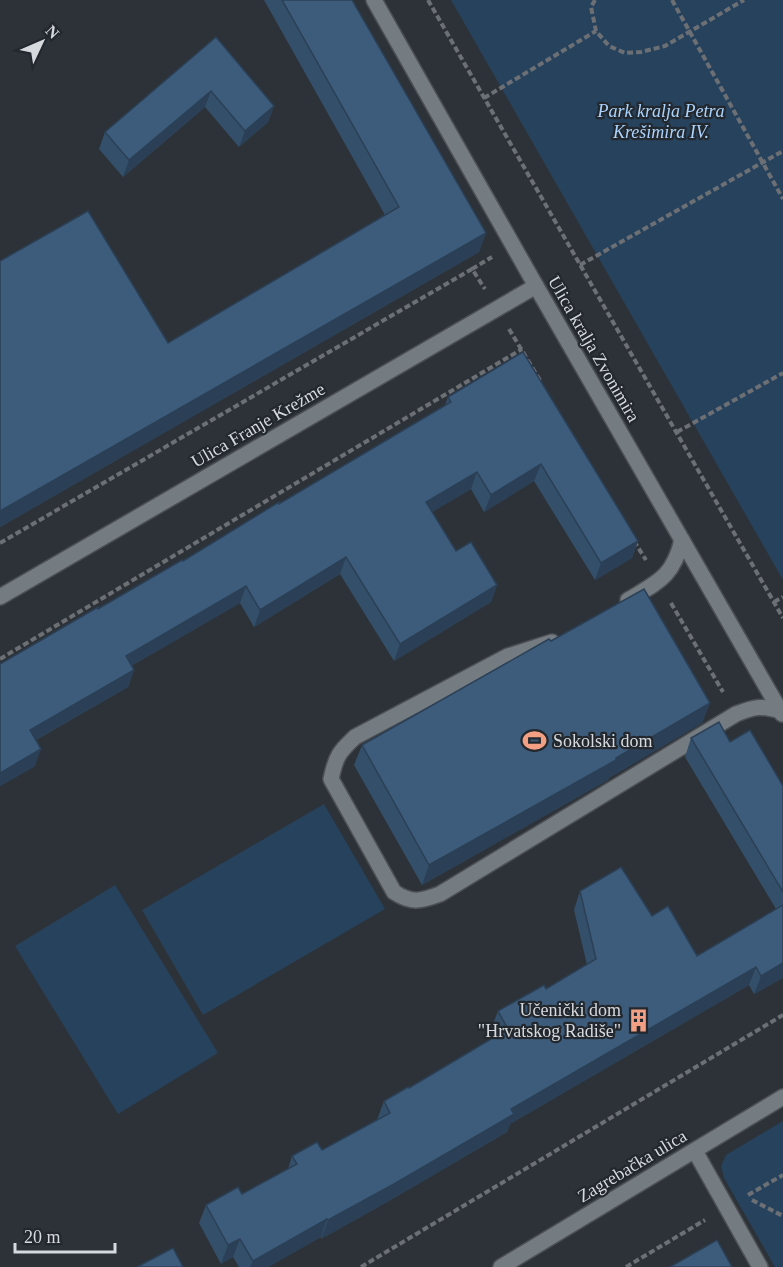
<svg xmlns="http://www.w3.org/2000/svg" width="783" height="1267" font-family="Georgia,serif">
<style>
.green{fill:#27425c}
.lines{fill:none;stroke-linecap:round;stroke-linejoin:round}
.minor-casing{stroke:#4b4f54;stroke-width:18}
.path{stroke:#6c7075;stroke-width:4;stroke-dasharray:6 3;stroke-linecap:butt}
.minor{stroke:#747b81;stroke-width:15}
.wall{fill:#344f6a}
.shaded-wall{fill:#2b4056}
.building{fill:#3d5c7b;stroke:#2b4056;stroke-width:1.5}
.labels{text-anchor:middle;stroke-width:4.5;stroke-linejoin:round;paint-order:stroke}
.park-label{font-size:18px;font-style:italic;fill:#aad4fe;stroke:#23282e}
.street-label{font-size:18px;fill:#d6d9dd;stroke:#23282e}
.poi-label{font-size:18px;fill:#d6d9dd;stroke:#23282e;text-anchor:start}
</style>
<rect width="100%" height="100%" fill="#2d3238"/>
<g class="green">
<polygon points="451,0 783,0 783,580"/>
<polygon points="324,804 385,909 203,1015 142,910"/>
<polygon points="115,885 218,1053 118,1114 15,946"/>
<polygon points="783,1121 783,1267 775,1267 724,1178 721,1166 726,1155"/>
</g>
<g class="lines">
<defs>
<g id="minor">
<polyline points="374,0 536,286 782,714"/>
<polyline points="0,597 536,286"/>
<path d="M628,600c30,-18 45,-23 54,-60"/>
<path d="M552,642l-44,14 -153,81c-16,15 -19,19 -24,42l63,113c18,12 27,9 46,2l296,-180c18,-7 25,-9 44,-3"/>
<polyline points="695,1151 760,1267"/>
<polyline points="501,1267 783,1097"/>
</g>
</defs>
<use href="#minor" class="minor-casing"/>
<g class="path">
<polyline points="428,0 783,618"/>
<polyline points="595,0 591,7 596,31 609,46 625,53 641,52 665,46 744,0"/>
<polyline points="672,0 783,199"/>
<polyline points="484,98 596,31"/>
<polyline points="580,265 783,151"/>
<polyline points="472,269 492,257"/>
<polyline points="509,329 541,382"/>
<polyline points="677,432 783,373"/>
<polyline points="634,541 646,560"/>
<polyline points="0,543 472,269 485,289"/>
<polyline points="774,602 783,597"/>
<polyline points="671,603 723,692"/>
<polyline points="0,659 522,349"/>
<polyline points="748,1195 783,1175"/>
<polyline points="752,1200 783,1216"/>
<polyline points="361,1267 783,1015"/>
<polyline points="626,1267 705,1220"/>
</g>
<use href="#minor" class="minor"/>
</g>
<g class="wall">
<polygon points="264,0 352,0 486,233 479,252 0,527 0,261 168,343 385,215"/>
<polygon points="216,37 274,106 268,122 239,147 205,107 123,177 99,149 105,132"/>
<polygon points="523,352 638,541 632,558 595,580 534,481 484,512 471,489 432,512 456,551 497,585 491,602 394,661 340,574 254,627 240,603 131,666 134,670 128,687 36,740 35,766 0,786 0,664 183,561 445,405 448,397"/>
<polygon points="551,641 710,703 702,723 609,778 608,780 422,885 354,765 362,745"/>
<polygon points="691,738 730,742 783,786 783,978 754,994 749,985 510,1124 507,1132 387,1202 321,1239 321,1237 268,1267 239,1267 233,1257 221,1264 199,1223 206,1205 242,1194 288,1169 292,1156 322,1150 377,1120 384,1101 409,1088 495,1037 491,1029 498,1011 546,989 587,965 574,910 580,891 652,916 697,956 776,909 685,757"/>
</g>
<g class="shaded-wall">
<polygon points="211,91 205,107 123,177 129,160"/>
<polygon points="274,106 268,122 239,147 245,131"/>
<polygon points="486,233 479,252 0,527 0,511"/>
<polygon points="541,464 534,481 484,512 491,495"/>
<polygon points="477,472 471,489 420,519 426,502"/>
<polygon points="638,541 632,558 595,580 601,563"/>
<polygon points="346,557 340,574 254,627 260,610"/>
<polygon points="497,585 491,602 394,661 400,644"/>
<polygon points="246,586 240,603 119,673 126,656"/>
<polygon points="134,670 128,687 23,747 30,730"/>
<polygon points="710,703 702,723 609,778 608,780 422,885 429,865"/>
<polygon points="41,749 35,766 0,786 0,773"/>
<polygon points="783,963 783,978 754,994 761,976"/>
<polygon points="756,967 749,985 510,1124 507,1132 387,1202 321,1239 328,1220 511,1109"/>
<polygon points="327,1219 321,1237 268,1267 250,1267 253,1261"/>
<polygon points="240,1239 233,1257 221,1264 228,1245"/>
</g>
<g class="building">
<polygon points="282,0 352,0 486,233 0,511 0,261 88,211 168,343 399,207"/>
<polygon points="216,37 274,106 245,131 211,91 129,160 105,132"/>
<polygon points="523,352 638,541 601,563 541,464 491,495 477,472 426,502 456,551 471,542 497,585 400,644 346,557 260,610 246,586 126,656 134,670 30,730 41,749 0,773 0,664 98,607 98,609 182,560 183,561 279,502 279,504 451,402 448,397"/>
<polygon points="644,589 710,703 616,758 616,760 429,865 362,745 549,639 551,641"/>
<polygon points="719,722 730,742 750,730 783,786 783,892 691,738"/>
<polygon points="621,867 652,916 668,906 697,956 783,905 783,963 761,976 756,967 511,1109 514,1114 394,1184 328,1220 327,1219 253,1261 240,1239 228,1245 206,1205 238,1187 242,1194 297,1164 292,1156 317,1142 322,1150 390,1113 384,1101 408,1087 409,1088 508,1029 498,1011 544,985 546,989 596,959 580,891"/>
<polygon points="717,1240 732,1267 670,1267"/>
<polygon points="173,1248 183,1267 137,1267"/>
</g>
<defs>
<symbol id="stadium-bare" viewBox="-9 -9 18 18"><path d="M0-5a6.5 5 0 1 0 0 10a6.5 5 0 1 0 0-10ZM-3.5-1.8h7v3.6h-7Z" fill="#f39f84" stroke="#23282e" stroke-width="2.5" paint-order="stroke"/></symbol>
<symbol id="building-bare" viewBox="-9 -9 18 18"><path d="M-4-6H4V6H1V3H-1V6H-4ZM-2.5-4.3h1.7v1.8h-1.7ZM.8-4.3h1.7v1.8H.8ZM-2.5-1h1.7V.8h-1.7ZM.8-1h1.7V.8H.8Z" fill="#f39f84" stroke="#23282e" stroke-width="2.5" paint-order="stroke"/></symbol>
</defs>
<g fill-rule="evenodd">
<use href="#stadium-bare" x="518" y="724" width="33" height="33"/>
<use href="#building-bare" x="622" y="1004" width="33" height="33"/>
</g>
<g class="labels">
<g class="park-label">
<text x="661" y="117">Park kralja Petra<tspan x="661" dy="21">Krešimira IV.</tspan></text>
</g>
<g class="street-label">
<text transform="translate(594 349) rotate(60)" y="6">Ulica kralja Zvonimira</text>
<text transform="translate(258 425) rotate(-30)" y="6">Ulica Franje Krežme</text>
<text transform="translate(632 1166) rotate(-31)" y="6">Zagrebačka ulica</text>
</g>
<g class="poi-label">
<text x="553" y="747">Sokolski dom</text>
<text x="621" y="1016" text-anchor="end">Učenički dom<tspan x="621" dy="21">"Hrvatskog Radiše"</tspan></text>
</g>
</g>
<g transform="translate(42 42) rotate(46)" stroke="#23282e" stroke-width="4.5" paint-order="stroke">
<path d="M0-4.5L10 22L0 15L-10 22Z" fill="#d6d9dd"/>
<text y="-9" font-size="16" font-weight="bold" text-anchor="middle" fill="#d6d9dd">N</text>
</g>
<path d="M15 1243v9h100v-9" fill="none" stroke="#d6d9dd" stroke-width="3"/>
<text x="24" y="1243" font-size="18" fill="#d6d9dd" stroke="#23282e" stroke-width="4.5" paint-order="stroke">20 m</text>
</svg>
